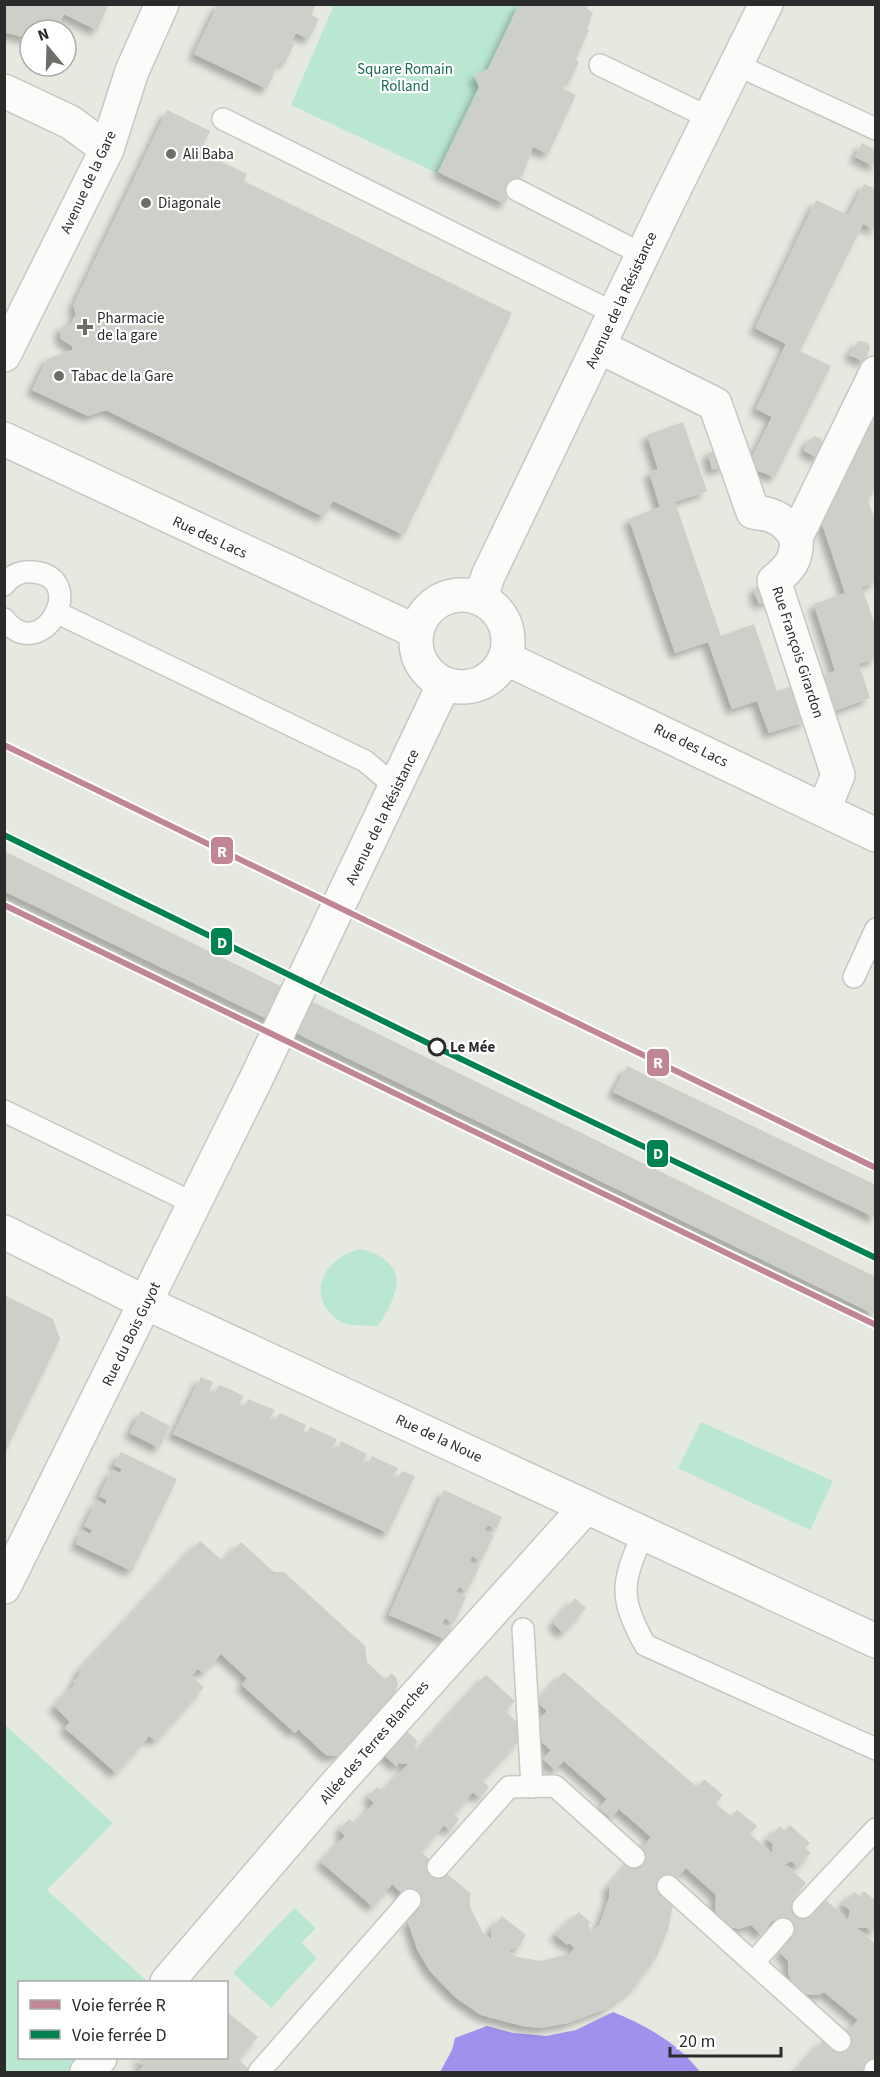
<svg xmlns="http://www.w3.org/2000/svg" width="880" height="2077" font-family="'Source Sans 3',sans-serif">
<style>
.green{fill:#bae7d1}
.water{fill:#a191ed}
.building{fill:#ccd0c9;filter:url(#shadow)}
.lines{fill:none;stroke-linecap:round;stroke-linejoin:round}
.service-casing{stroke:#c7c6c6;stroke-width:24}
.minor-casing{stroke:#c7c6c6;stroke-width:36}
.service{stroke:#fbfcfa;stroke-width:21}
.minor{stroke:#fbfcfa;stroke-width:33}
.rail-1-casing{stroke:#fff;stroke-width:10}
.rail-2-casing{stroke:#fff;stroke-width:10}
.rail-1{stroke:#c18696;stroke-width:6}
.rail-2{stroke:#00824e;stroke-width:6}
.poi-dot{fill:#6c6e6a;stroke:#fff;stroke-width:2}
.stop-dot{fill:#fff;stroke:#2b2b2b;stroke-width:3}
.labels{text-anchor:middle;stroke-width:4.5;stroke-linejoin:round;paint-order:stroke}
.park-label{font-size:15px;fill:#176b53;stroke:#fff}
.poi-label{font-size:15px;fill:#2b2b2b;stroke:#fff;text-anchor:start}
.street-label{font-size:15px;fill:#2b2b2b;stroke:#fff}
.stop-label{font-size:15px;font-weight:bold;fill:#2b2b2b;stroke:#fff;text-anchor:start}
.line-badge{stroke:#fff;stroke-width:2}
.badge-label{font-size:16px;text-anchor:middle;font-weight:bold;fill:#fff}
</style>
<defs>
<filter id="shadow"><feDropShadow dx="-5.5" dy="5.5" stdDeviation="3" flood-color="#0004"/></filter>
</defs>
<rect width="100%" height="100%" fill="#e5e9e0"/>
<g class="green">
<polygon points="334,5 521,5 441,175 291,105"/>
<path d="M362,1249c49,15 38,42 16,77 -10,-1 -29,1 -37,-4 -38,-24 -18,-66 21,-73z"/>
<polygon points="701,1422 833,1481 810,1530 678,1468"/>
<polygon points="4,1724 113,1823 47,1890 148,1982 20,1982 20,2058 90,2058 76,2072 5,2072"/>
<polygon points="294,1908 316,1928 301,1943 317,1958 271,2008 233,1973"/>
</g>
<path class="water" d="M613,2012c33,13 66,32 87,60h-260l12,-22 3,-12 32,-12 26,7 33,3 30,-6z"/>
<g class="building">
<polygon points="4,4 109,4 97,30 64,14 56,30 30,30 30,39 4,32"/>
<polygon points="218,4 316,4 311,15 319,19 309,39 296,33 291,42 294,44 285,63 279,62 267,89 194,54"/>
<polygon points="519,4 589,4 587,9 593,13 587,28 589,30 576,59 579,62 570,81 566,79 562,88 576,95 548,154 533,147 522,177 517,175 505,204 438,172 479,87 474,75 488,69"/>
<polygon points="167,110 210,131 200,151 247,174 244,181 512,313 404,535 333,501 324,517 106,410 88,416 32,390 47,359 72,350 72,346 61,339 60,332 63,325 70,325 76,314 73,306"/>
<polygon points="862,143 876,150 876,167 855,157"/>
<polygon points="864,184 876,189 876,230 863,224 800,351 831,366 775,477 758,471 752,457 772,417 756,409 786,344 755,328 816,200 848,215"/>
<polygon points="858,341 867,342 870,347 865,362 849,355"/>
<polygon points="876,414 876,487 868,501 876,522 876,582 862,587 876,628 876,658 859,664 870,698 831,712 819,677 835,671 814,604 845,593 822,524"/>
<polygon points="683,422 707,491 675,502 721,636 754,624 777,691 796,685 807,721 769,733 757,701 732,709 708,642 675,653 629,519 660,507 649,472 658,469 647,435"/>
<polygon points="815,436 820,438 824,444 819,458 804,451 808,441"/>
<polygon points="717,447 728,465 712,470 708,454"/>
<polygon points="759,583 776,598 759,604 754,591"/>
<polygon points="4,851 876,1277 876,1315 4,891"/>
<polygon points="627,1066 876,1185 876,1218 613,1092"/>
<polygon points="4,1295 53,1319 60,1339 4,1454"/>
<polygon points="201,1377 213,1382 209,1393 214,1395 219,1385 232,1390 243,1396 239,1406 244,1408 248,1399 275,1410 269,1420 274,1422 280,1413 306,1425 302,1435 305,1437 310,1427 337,1439 332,1450 337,1451 341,1441 367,1454 362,1464 367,1466 372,1456 398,1468 393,1478 398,1479 402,1471 415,1476 388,1533 173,1434"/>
<polygon points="141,1411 170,1426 159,1448 130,1433"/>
<polygon points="121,1452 177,1479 132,1571 76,1544 82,1530 90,1534 92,1530 84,1526 97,1500 105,1505 107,1500 99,1496 112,1470 120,1473 122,1469 114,1465"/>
<polygon points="444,1490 502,1517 496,1529 488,1525 484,1531 494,1535 481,1561 472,1556 470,1562 480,1566 467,1591 459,1587 456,1592 466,1597 454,1623 445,1618 442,1624 452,1629 447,1640 389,1615"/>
<polygon points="200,1541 223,1561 241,1542 274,1572 284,1572 365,1646 367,1662 386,1680 391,1673 396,1677 398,1684 395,1693 338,1756 326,1755 298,1729 295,1733 242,1685 247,1678 221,1654 203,1673 198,1669 191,1676 204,1687 156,1741 149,1736 116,1773 65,1728 70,1722 54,1706 75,1684 73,1683 80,1674 78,1672"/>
<polygon points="575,1598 586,1608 563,1633 553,1623"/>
<polygon points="564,1672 697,1787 704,1779 723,1795 716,1804 731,1816 737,1810 757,1826 750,1834 772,1853 773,1844 767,1839 780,1826 784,1831 790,1825 810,1843 805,1848 811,1853 797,1867 792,1861 785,1864 806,1883 793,1898 812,1916 826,1900 848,1920 850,1910 842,1904 854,1892 860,1896 864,1891 876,1901 876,1932 867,1928 857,1928 876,1944 876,2070 873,2072 795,2072 824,2039 834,2048 858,2020 824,1992 819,1995 810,1995 798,1991 793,1985 788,1973 788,1961 780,1952 792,1938 773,1920 761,1935 751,1925 739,1929 731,1927 720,1919 715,1910 716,1895 686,1868 661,1894 673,1904 668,1930 657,1956 634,1987 605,2009 568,2023 540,2028 523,2026 481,2015 455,1997 430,1971 417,1949 408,1922 419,1909 392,1884 373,1907 321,1862 345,1836 339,1830 349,1819 355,1824 374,1803 368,1797 377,1787 383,1792 408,1764 398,1763 397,1767 382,1753 403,1727 418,1742 415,1744 417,1751 486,1675 515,1701 506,1711 517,1722 519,1741 482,1780 489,1787 480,1798 473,1792 454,1814 459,1819 450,1831 444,1825 421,1852 470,1893 470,1907 483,1933 491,1939 491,1929 502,1916 526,1935 518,1949 515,1947 508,1952 517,1957 541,1961 569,1954 575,1948 569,1943 567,1945 555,1934 579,1912 591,1923 588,1925 591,1932 599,1926 609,1898 609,1886 651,1837 619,1809 611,1818 599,1808 607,1799 564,1761 555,1770 543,1759 551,1750 539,1740 537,1722 547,1711 537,1702"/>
<polygon points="226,2011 258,2037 238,2059 252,2072 137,2072 144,2065 137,2060 139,2058 226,2058"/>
</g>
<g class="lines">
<defs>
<g id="service">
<polyline points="600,65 710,118"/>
<polyline points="737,65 876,129"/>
<polyline points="223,119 614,313"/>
<polyline points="517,190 642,254"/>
<path d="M4,585c7,-10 17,-14 29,-13 58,4 9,96 -29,47"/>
<polyline points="58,613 365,761 396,787"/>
<polyline points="854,977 876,929"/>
<polyline points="4,1111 193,1203"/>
<path d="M643,1533c-21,51 -25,62 2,112l231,104"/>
<polyline points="523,1629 532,1787"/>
<polyline points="438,1867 509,1787 555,1786 634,1857"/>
<polyline points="668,1886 840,2041"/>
<polyline points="803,1907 876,1829"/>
<polyline points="755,1961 783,1929"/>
<polyline points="875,2070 876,2070"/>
<polyline points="259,2072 410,1900"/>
</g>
<g id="minor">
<polyline points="4,91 70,122 107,149"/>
<path d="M600,347l115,57 38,108c21,2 31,7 43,25"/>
<polyline points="4,355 107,149 132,71 162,4"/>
<polyline points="4,439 417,632"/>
<circle cx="462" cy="641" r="46"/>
<polyline points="481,597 488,576 664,210 766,4"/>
<polyline points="505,658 876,835"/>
<path d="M824,809l14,-34 -64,-194c16,-13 24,-22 22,-44l80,-164"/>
<polyline points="4,1232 146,1303 876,1641"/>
<polyline points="4,1587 256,1079 444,684"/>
<polyline points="167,1982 334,1787 586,1507"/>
<polyline points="87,2072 100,2058"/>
</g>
</defs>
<use href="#service" class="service-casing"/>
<use href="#minor" class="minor-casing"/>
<use href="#service" class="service"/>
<use href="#minor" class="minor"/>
<defs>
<g id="rail-1">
<polyline points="4,745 876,1168"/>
<polyline points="4,905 876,1325"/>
</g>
<polyline id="rail-2" points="4,835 436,1047 876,1258"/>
</defs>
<use href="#rail-1" class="rail-1-casing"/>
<use href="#rail-2" class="rail-2-casing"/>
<use href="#rail-1" class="rail-1"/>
<use href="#rail-2" class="rail-2"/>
</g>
<g class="poi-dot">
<circle cx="171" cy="154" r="6"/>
<circle cx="146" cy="203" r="6"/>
<path d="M82 318h6v6h6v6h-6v6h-6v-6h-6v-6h6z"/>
<circle cx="59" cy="376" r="6"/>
</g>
<circle class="stop-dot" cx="437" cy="1047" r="8"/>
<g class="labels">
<g class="park-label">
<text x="405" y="74">Square Romain<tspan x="405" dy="17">Rolland</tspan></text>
</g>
<g class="poi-label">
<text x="183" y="159">Ali Baba</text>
<text x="158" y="208">Diagonale</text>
<text x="97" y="323">Pharmacie<tspan x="97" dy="17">de la gare</tspan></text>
<text x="71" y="381">Tabac de la Gare</text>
</g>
<g class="street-label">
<text transform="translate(88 182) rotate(-65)" y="5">Avenue de la Gare</text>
<text transform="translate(621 300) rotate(-65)" y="5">Avenue de la Résistance</text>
<text transform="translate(210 537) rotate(25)" y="5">Rue des Lacs</text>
<text transform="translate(798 652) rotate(72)" y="5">Rue François Girardon</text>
<text transform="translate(691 745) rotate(26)" y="5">Rue des Lacs</text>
<text transform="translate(382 817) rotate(-64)" y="5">Avenue de la Résistance</text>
<text transform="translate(131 1334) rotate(-64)" y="5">Rue du Bois Guyot</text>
<text transform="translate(439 1438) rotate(25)" y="5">Rue de la Noue</text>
<text transform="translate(374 1742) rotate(-49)" y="5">Allée des Terres Blanches</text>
</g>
<g class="stop-label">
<text x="450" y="1052">Le Mée</text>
</g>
</g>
<g class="line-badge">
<rect x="210" y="836" width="24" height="29" rx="6" fill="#c18696"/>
<rect x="210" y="927" width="23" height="29" rx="6" fill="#00824e"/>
<rect x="646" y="1048" width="24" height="29" rx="6" fill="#c18696"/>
<rect x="646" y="1139" width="23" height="29" rx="6" fill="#00824e"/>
</g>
<g class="badge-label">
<text x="222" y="857">R</text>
<text x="222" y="948">D</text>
<text x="658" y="1068">R</text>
<text x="658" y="1159">D</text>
</g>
<rect width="880" height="2077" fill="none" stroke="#2b2b2b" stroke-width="12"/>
<rect x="18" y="1981" width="210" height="78" fill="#ffffff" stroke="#aaaaaa" stroke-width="1.5"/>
<rect x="30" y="2000" width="30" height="9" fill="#c18696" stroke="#aaaaaa" stroke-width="1.5"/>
<text x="72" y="2011" font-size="18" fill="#2b2b2b">Voie ferrée R</text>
<rect x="30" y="2030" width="30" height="9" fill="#00824e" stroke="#aaaaaa" stroke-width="1.5"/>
<text x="72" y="2041" font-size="18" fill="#2b2b2b">Voie ferrée D</text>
<g transform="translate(48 48) rotate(341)"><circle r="28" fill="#ffffff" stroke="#aaaaaa" stroke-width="1.5"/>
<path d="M0-4.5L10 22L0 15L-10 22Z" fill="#6c6e6a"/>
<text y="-9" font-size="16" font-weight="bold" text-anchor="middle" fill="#2b2b2b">N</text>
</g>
<path d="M670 2047v9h111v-9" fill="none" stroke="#2b2b2b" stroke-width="3"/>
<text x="679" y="2047" font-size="18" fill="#2b2b2b" stroke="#ffffff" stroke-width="4.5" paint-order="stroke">20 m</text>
</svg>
